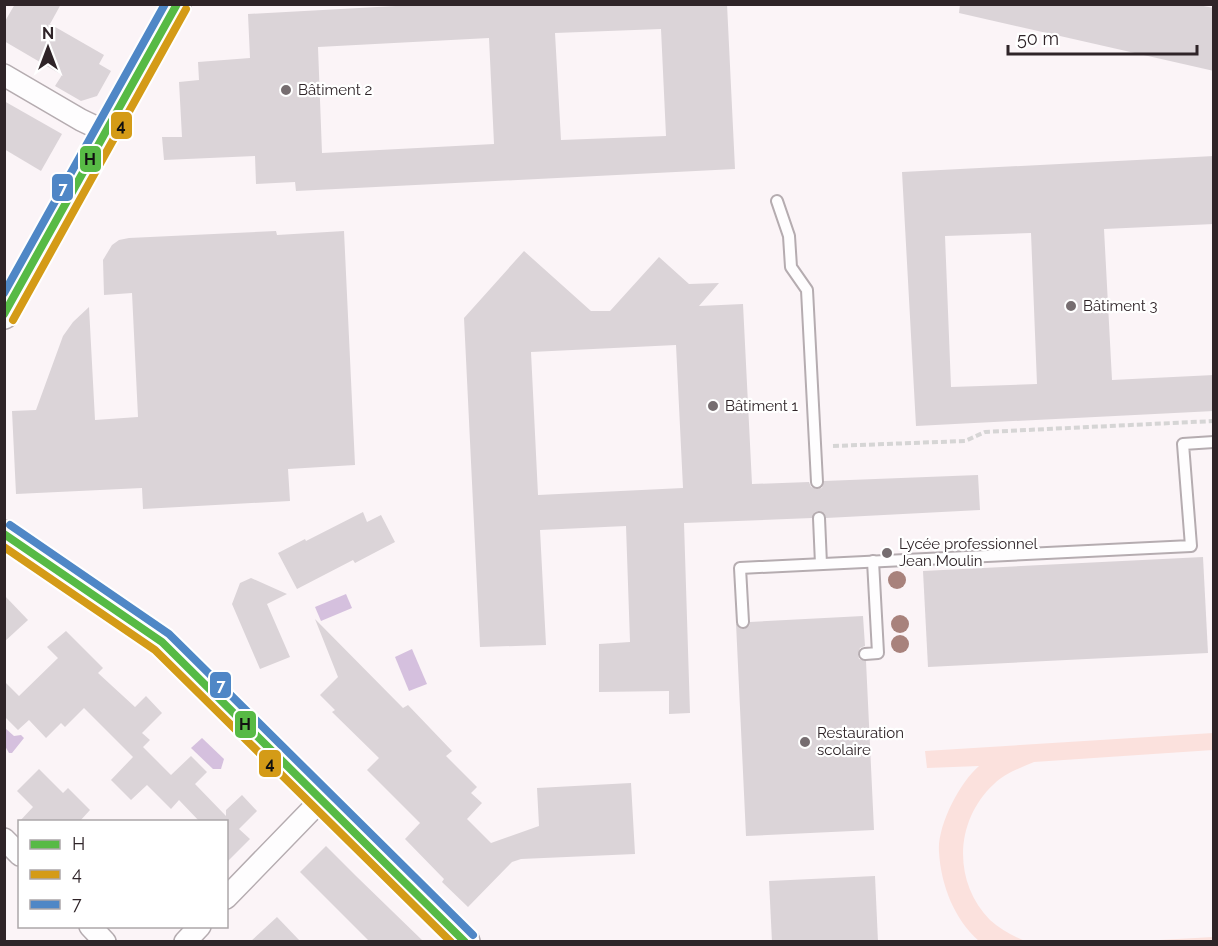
<svg xmlns="http://www.w3.org/2000/svg" width="1218" height="946" font-family="Raleway,sans-serif">
<style>
.green{fill:#fbe1dd}
.water{fill:#d5c0de}
.building{fill:#dbd4d8;fill-rule:evenodd}
.lines{fill:none;stroke-linecap:round;stroke-linejoin:round}
.service-casing{stroke:#b5acb0;stroke-width:14}
.minor-casing{stroke:#b5acb0;stroke-width:24}
.tertiary-casing{stroke:#b5acb0;stroke-width:30}
.path{stroke:#d6d5d5;stroke-width:4;stroke-dasharray:6 3;stroke-linecap:butt}
.service{stroke:#fefdfe;stroke-width:10}
.minor{stroke:#fefdfe;stroke-width:21}
.tertiary{stroke:#fefdfe;stroke-width:27}
.bus-1-casing{stroke:#fff;stroke-width:12}
.bus-2-casing{stroke:#fff;stroke-width:12}
.bus-3-casing{stroke:#fff;stroke-width:12}
.bus-1{stroke:#57ba45;stroke-width:8}
.bus-2{stroke:#d49b17;stroke-width:8}
.bus-3{stroke:#4f87c6;stroke-width:8}
.tree{fill:#a8827c}
.poi-dot{fill:#766d70;stroke:#fff;stroke-width:2}
.labels{text-anchor:middle;stroke-width:4.5;stroke-linejoin:round;paint-order:stroke}
.poi-label{font-size:15px;fill:#2f2428;stroke:#fff;text-anchor:start}
.line-badge{stroke:#fff;stroke-width:2}
.badge-label{font-size:16px;text-anchor:middle;font-weight:bold;fill:#fff}
.pale-badge-label{font-size:16px;text-anchor:middle;font-weight:bold;fill:#111}
</style>
<rect width="100%" height="100%" fill="#fbf4f7"/>
<g class="green">
<path d="M1213,733v17l-179,12c-14,6 -29,11 -40,22 -39,36 -42,97 -4,136 10,9 23,16 35,21h-46c-25,-22 -38,-56 -40,-89 -2,-26 21,-70 40,-86l-52,2 -2,-17z"/>
<polygon points="1213,937 1213,941 1142,941"/>
</g>
<g class="water">
<polygon points="346,594 352,608 321,621 315,607"/>
<polygon points="412,649 427,684 409,691 395,657"/>
<polygon points="5,728 14,736 21,735 24,738 12,753 9,753 5,746"/>
<polygon points="202,738 224,759 221,769 213,769 191,748"/>
</g>
<g class="building">
<polygon points="15,4 61,4 50,24 104,55 99,64 111,71 97,96 81,101 55,86 62,75 4,41 4,23"/>
<path d="M432,4h295l8,165 -439,22 -1,-9 -39,2 -1,-28 -91,4 -2,-23h20l-3,-55 20,-2 -1,-18 52,-4 -2,-44zM661,29l5,107 -105,4 -6,-107zM489,38l5,106 -172,9 -4,-106z"/>
<polygon points="960,4 1193,4 1214,8 1214,71 959,13"/>
<polygon points="4,101 62,134 41,171 4,149"/>
<path d="M1214,156v68l-110,5 8,151 102,-5v36l-298,15 -14,-254zM1031,233l6,151 -86,3 -6,-151z"/>
<polygon points="276,231 277,235 344,231 355,465 288,469 290,501 143,509 142,488 16,494 12,411 36,410 63,336 73,322 89,307 95,420 138,417 132,293 104,295 103,260 112,245 119,240 129,238"/>
<path d="M524,251l67,60h19l49,-54 30,27 30,-1 -20,23 44,-2 9,180 57,-2 2,5 6,2 5,-1 2,-7 154,-6 2,35 -154,8 -1,-4 -6,-3 -4,1 -3,6 -128,5 6,190 -21,1v-23l-70,1v-48l31,-2 -4,-116 -86,4 6,115 -66,2 -16,-329zM676,345l7,143 -145,7 -7,-143z"/>
<polygon points="363,512 367,522 381,515 395,542 355,563 353,560 297,589 278,553 305,539 306,541"/>
<polygon points="1203,557 1208,653 928,667 923,571"/>
<polygon points="251,578 287,594 267,604 290,657 260,669 232,604 240,583"/>
<polygon points="4,595 28,620 4,642"/>
<polygon points="863,616 865,646 860,648 858,654 859,659 866,661 874,830 746,836 736,623 739,628 744,629 749,626 750,622"/>
<polygon points="315,619 403,708 408,705 452,751 446,756 477,787 471,793 482,803 467,819 491,843 539,826 537,788 631,783 635,854 521,859 512,862 468,907 442,882 444,879 405,839 420,823 367,770 379,758 332,712 335,710 320,695 338,677"/>
<polygon points="66,631 103,668 98,673 135,707 146,696 162,713 142,733 150,740 143,747 171,775 191,756 207,772 195,784 226,816 226,810 242,795 257,811 239,829 250,839 226,863 226,822 200,822 179,800 171,809 147,785 131,800 111,780 133,757 84,708 65,727 61,723 46,738 29,720 18,730 4,716 4,681 19,696 58,658 47,647"/>
<polygon points="39,769 63,793 68,788 90,810 79,822 19,822 33,807 17,791"/>
<polygon points="326,846 356,876 424,942 370,942 300,872"/>
<polygon points="875,876 878,942 772,942 769,881"/>
<polygon points="277,917 301,942 250,942"/>
</g>
<g class="lines">
<defs>
<g id="service">
<polyline points="777,201 789,236 791,267 807,290 817,482"/>
<polyline points="819,518 821,564"/>
<polyline points="743,622 740,568 1191,546 1183,444 1214,442"/>
<polyline points="865,654 878,653 873,561"/>
</g>
<g id="minor">
<polyline points="4,75 81,120 106,132"/>
<polyline points="4,839 20,855"/>
<polyline points="226,898 322,799"/>
<polyline points="90,926 105,942"/>
<polyline points="185,942 200,926"/>
</g>
<g id="tertiary">
<polyline points="4,315 177,4"/>
<polyline points="4,534 162,642 466,942"/>
</g>
</defs>
<use href="#service" class="service-casing"/>
<use href="#minor" class="minor-casing"/>
<use href="#tertiary" class="tertiary-casing"/>
<polyline class="path" points="833,446 965,441 985,432 1214,421"/>
<use href="#service" class="service"/>
<use href="#minor" class="minor"/>
<use href="#tertiary" class="tertiary"/>
<defs>
<g id="bus-1">
<polyline points="4,314 177,4"/>
<polyline points="4,534 162,642 465,942"/>
</g>
<g id="bus-2">
<polyline points="13,320 186,9"/>
<polyline points="4,547 155,650 451,942"/>
</g>
<g id="bus-3">
<polyline points="4,293 165,4"/>
<polyline points="10,525 169,634 473,935"/>
</g>
</defs>
<use href="#bus-1" class="bus-1-casing"/>
<use href="#bus-2" class="bus-2-casing"/>
<use href="#bus-3" class="bus-3-casing"/>
<use href="#bus-1" class="bus-1"/>
<use href="#bus-2" class="bus-2"/>
<use href="#bus-3" class="bus-3"/>
</g>
<g class="tree">
<circle cx="897" cy="580" r="9"/>
<circle cx="900" cy="624" r="9"/>
<circle cx="900" cy="644" r="9"/>
</g>
<g class="poi-dot">
<circle cx="286" cy="90" r="6"/>
<circle cx="1071" cy="306" r="6"/>
<circle cx="713" cy="406" r="6"/>
<circle cx="887" cy="553" r="6"/>
<circle cx="805" cy="742" r="6"/>
</g>
<g class="labels">
<g class="poi-label">
<text x="298" y="95">Bâtiment 2</text>
<text x="1083" y="311">Bâtiment 3</text>
<text x="725" y="411">Bâtiment 1</text>
<text x="899" y="549">Lycée professionnel<tspan x="899" dy="17">Jean Moulin</tspan></text>
<text x="817" y="738">Restauration<tspan x="817" dy="17">scolaire</tspan></text>
</g>
</g>
<g class="line-badge">
<rect x="110" y="111" width="23" height="29" rx="6" fill="#d49b17"/>
<rect x="79" y="145" width="23" height="28" rx="6" fill="#57ba45"/>
<rect x="51" y="173" width="23" height="29" rx="6" fill="#4f87c6"/>
<rect x="209" y="671" width="23" height="28" rx="6" fill="#4f87c6"/>
<rect x="234" y="710" width="23" height="29" rx="6" fill="#57ba45"/>
<rect x="258" y="749" width="24" height="29" rx="6" fill="#d49b17"/>
</g>
<g class="badge-label">
<text x="63" y="194">7</text>
<text x="221" y="691">7</text>
</g>
<g class="pale-badge-label">
<text x="121" y="131">4</text>
<text x="90" y="165">H</text>
<text x="245" y="730">H</text>
<text x="270" y="769">4</text>
</g>
<rect width="1218" height="946" fill="none" stroke="#2f2428" stroke-width="12"/>
<rect x="18" y="820" width="210" height="108" fill="#ffffff" stroke="#aca7a9" stroke-width="1.5"/>
<rect x="30" y="840" width="30" height="9" fill="#57ba45" stroke="#aca7a9" stroke-width="1.5"/>
<text x="72" y="850" font-size="18" fill="#2f2428">H</text>
<rect x="30" y="870" width="30" height="9" fill="#d49b17" stroke="#aca7a9" stroke-width="1.5"/>
<text x="72" y="880" font-size="18" fill="#2f2428">4</text>
<rect x="30" y="900" width="30" height="9" fill="#4f87c6" stroke="#aca7a9" stroke-width="1.5"/>
<text x="72" y="910" font-size="18" fill="#2f2428">7</text>
<g transform="translate(48 48)" stroke="#ffffff" stroke-width="4.5" paint-order="stroke">
<path d="M0-4.5L10 22L0 15L-10 22Z" fill="#2f2428"/>
<text y="-9" font-size="16" font-weight="bold" text-anchor="middle" fill="#2f2428">N</text>
</g>
<path d="M1008 45v9h189v-9" fill="none" stroke="#2f2428" stroke-width="3"/>
<text x="1017" y="45" font-size="18" fill="#2f2428" stroke="#ffffff" stroke-width="4.5" paint-order="stroke">50 m</text>
</svg>
